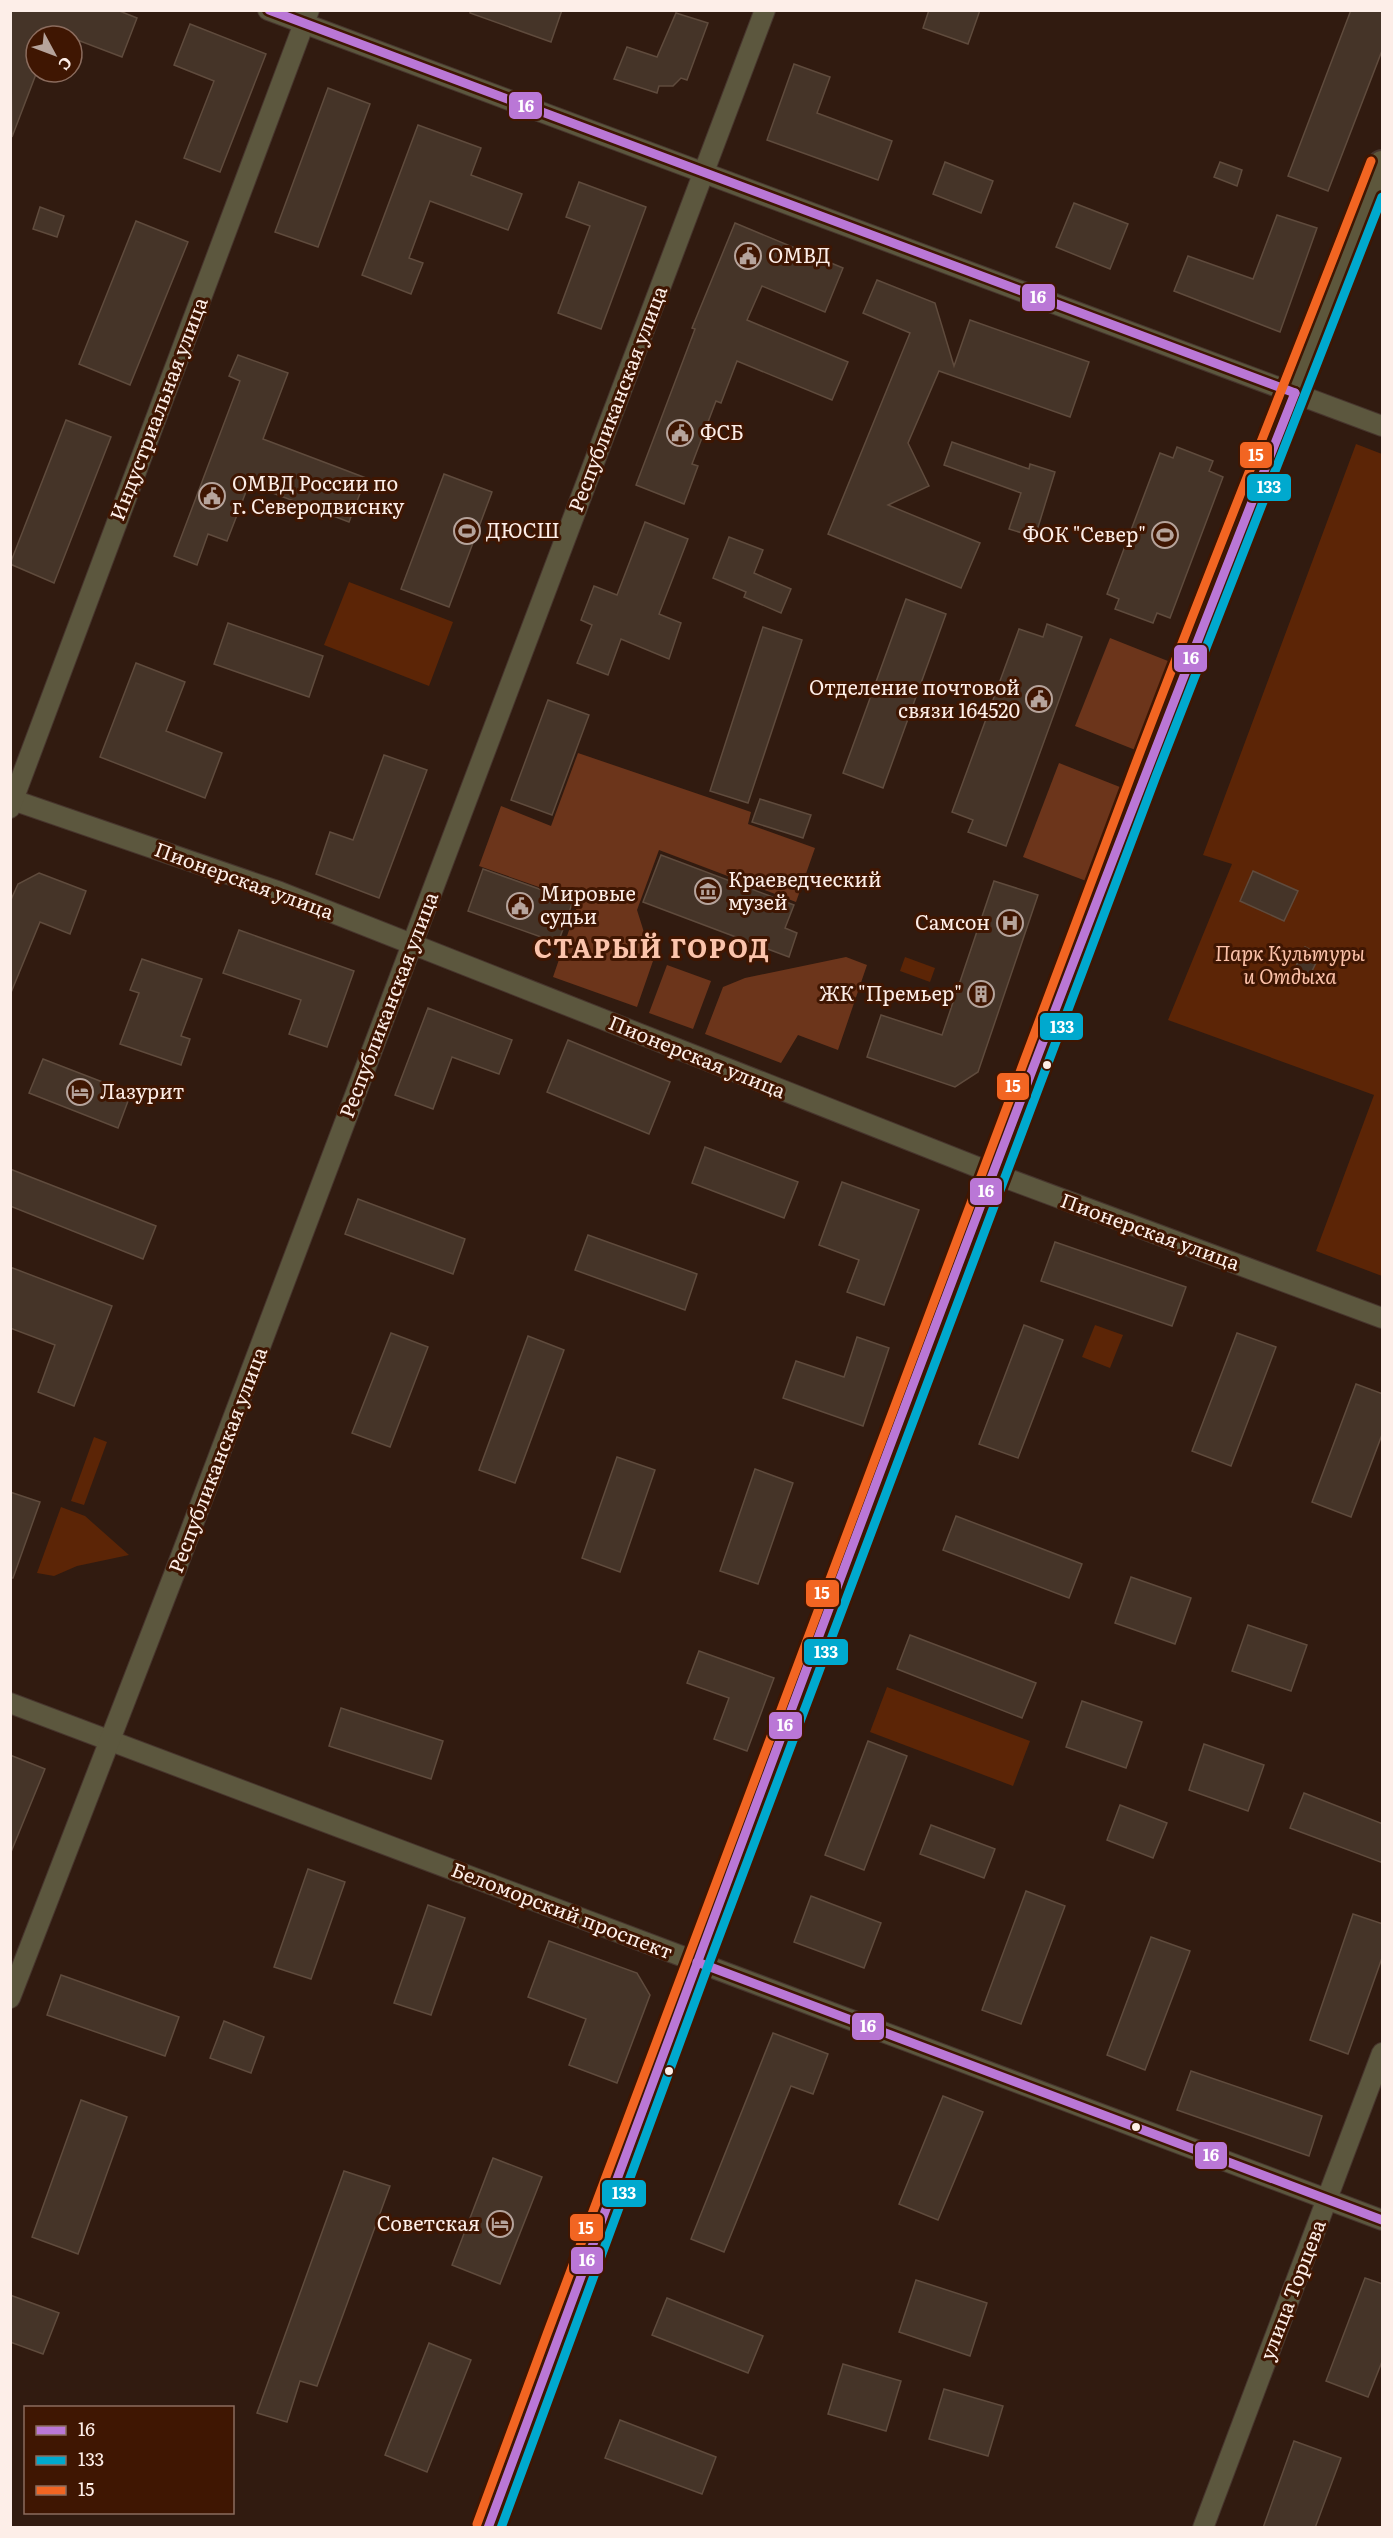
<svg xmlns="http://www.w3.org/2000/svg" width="1393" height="2538" font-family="Literata,serif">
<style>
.green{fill:#5c2506}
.forest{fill:#6c351b}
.building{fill:#453428;stroke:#5f4b3d;stroke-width:1.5}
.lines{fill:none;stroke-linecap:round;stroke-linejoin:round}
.street-casing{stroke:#47352d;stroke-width:22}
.secondary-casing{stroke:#47352d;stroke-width:32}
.street{stroke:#5c573e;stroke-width:20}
.secondary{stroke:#5d573c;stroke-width:28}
.bus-1-casing{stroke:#3f1602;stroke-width:14}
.bus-2-casing{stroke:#3f1602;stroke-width:14}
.bus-3-casing{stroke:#3f1602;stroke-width:14}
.bus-1{stroke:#ba77d6;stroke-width:9}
.bus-2{stroke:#00a9ce;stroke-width:9}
.bus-3{stroke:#f26522;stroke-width:9}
.bus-dot{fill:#fdeee8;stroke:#3f1602;stroke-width:2}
.labels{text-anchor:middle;stroke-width:6;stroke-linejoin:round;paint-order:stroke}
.poi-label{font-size:20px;fill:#fdeee8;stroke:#3f1602;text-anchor:start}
.street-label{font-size:20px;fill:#fdeee8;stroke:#3f1602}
.park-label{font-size:20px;font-style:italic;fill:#fcc2aa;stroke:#3f1602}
.district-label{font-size:26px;font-weight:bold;letter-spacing:1.5px;fill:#fbc4ac;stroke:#3f1602}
.line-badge{stroke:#3f1602;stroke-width:2}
.badge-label{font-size:16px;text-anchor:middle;font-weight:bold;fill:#fff}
</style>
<rect width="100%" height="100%" fill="#311b10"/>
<g class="green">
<polygon points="1356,444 1382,454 1382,1276 1316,1251 1374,1095 1168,1020 1232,864 1203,855"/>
<polygon points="349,582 453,622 429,686 324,645"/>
<polygon points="905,957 935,968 930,982 900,971"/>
<polygon points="1095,1325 1123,1335 1110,1368 1082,1357"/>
<polygon points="94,1437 107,1442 84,1505 71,1501"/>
<polygon points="61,1507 85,1516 129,1555 77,1566 54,1576 37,1573"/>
<polygon points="887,1687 1030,1741 1013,1786 870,1732"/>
</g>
<g class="forest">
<polygon points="1110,638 1178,665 1143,753 1075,726"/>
<polygon points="578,753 751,812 748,824 815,848 796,902 659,850 637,910 653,961 637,1007 553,977 579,901 479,866 501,806 551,826"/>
<polygon points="1059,763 1130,791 1094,884 1023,857"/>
<polygon points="846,957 867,965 838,1050 798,1035 781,1063 705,1034 723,987 745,978"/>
<polygon points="667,965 711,981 693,1029 649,1013"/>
</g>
<g class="building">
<polygon points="10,10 117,10 137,18 122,57 72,38 72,36 52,31 50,36 36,36 36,74 12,137"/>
<polygon points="470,10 562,10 551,42 470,13"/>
<polygon points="929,10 980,10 968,44 923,28"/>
<polygon points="1351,10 1383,10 1383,48 1328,191 1288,176"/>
<polygon points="676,13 708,23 687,80 681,78 673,86 659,86 657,93 614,79 627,47 657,57"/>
<polygon points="190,24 266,54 220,172 184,158 214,81 174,65"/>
<polygon points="794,64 830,77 817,113 892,141 878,180 767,140"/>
<polygon points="328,88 370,104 318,247 275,232"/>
<polygon points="418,125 481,148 471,175 522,194 508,230 430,201 409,258 423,263 411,294 362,275"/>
<polygon points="945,162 993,181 981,213 933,194"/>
<polygon points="1220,162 1242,170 1237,186 1214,177"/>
<polygon points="579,182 646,207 601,329 558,313 590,226 566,217"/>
<polygon points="1074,203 1128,224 1110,269 1056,247"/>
<polygon points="40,207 64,216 57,237 33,229"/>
<polygon points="1277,215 1317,228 1280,332 1174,291 1188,256 1253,279"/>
<polygon points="136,221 188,242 130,385 79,364"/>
<polygon points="735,223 843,268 825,312 762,286 747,320 848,362 832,400 737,361 721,403 716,401 692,464 698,466 684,504 636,485 695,329 692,328"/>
<polygon points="877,280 935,303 954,366 970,320 1089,362 1070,417 939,371 908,443 929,486 888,505 980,543 961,588 828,534 910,333 863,313"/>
<polygon points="238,355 288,373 263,439 366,478 349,522 249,484 227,541 208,534 197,565 174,556 240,381 229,376"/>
<polygon points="66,420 111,437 54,583 10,564"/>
<polygon points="952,442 1029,469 1030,464 1055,472 1035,537 1009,529 1021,493 944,465"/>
<polygon points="1177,447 1213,461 1209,471 1223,477 1170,618 1157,613 1153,623 1115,609 1119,599 1107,594 1160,453 1173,458"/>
<polygon points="444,474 492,492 449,607 401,589"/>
<polygon points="645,522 688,539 659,614 681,623 669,659 621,639 608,675 577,663 592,625 581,620 594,586 617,595"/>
<polygon points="729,537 763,550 754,573 791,589 781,613 744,597 746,592 713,578"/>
<polygon points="906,599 946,614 883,788 843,773"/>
<polygon points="228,623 323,656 309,697 214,664"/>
<polygon points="1047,624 1082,637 1006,846 968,832 973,820 952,812 1019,629 1043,637"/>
<polygon points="763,627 802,640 748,803 710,791"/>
<polygon points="136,663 185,682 166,731 222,753 205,798 100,757"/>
<polygon points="548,700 589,715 552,815 511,800"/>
<polygon points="384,755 427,770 379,898 316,874 330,832 353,840"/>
<polygon points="760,799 811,815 803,838 752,822"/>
<polygon points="661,855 794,905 785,928 797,933 789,957 643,902"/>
<polygon points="483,869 573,901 558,943 468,911"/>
<polygon points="1253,871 1298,891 1284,921 1240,901"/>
<polygon points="39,873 86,891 70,934 40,922 10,995 10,902 18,884"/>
<polygon points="994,881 1038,895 978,1072 955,1087 867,1057 881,1015 942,1035"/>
<polygon points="239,930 354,971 327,1047 289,1034 301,1000 223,973"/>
<polygon points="1305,947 1320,954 1306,984 1291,977"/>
<polygon points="142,959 202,979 181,1036 190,1039 181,1065 120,1044 139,993 130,990"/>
<polygon points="428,1008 512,1040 499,1074 452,1057 433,1109 395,1095"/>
<polygon points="568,1040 670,1082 649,1134 547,1092"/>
<polygon points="43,1059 131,1093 118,1128 29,1093"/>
<polygon points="705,1147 798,1182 784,1218 692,1183"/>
<polygon points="10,1169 156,1226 143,1259 10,1206"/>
<polygon points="842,1182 919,1210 884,1305 847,1292 859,1260 819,1245"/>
<polygon points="358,1199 465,1239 453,1274 345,1234"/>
<polygon points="588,1235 697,1274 685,1310 575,1270"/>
<polygon points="1055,1242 1186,1287 1172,1326 1041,1281"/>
<polygon points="10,1267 112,1306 74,1406 38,1392 55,1345 10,1328"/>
<polygon points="1024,1325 1063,1340 1018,1458 979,1444"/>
<polygon points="391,1333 428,1347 390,1447 352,1433"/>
<polygon points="1237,1333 1276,1347 1231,1466 1192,1451"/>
<polygon points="528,1336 564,1350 515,1483 479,1470"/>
<polygon points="857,1337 889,1348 863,1426 783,1398 796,1361 844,1377"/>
<polygon points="1356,1384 1383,1394 1383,1432 1351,1517 1312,1502"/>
<polygon points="617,1457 655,1470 620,1572 582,1558"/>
<polygon points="755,1469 793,1483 758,1584 720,1571"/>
<polygon points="10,1492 40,1502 13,1578 10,1578"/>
<polygon points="956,1516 1082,1564 1069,1598 943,1550"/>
<polygon points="1131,1577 1191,1598 1175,1644 1115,1623"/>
<polygon points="1248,1625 1307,1645 1291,1691 1232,1671"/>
<polygon points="910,1635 1036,1683 1022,1718 897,1669"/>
<polygon points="699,1651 774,1678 747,1751 714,1739 729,1698 687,1683"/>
<polygon points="1082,1701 1142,1722 1126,1768 1066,1747"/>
<polygon points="341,1708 443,1741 431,1779 329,1746"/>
<polygon points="868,1741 907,1756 864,1870 825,1855"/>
<polygon points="1204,1744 1264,1765 1248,1811 1189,1790"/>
<polygon points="10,1755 45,1769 11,1852 10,1852"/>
<polygon points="1304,1793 1383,1824 1383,1863 1290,1828"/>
<polygon points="1120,1805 1167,1823 1153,1858 1107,1840"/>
<polygon points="931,1825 995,1849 984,1878 920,1854"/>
<polygon points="308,1869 345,1882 311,1979 274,1967"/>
<polygon points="1026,1891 1065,1906 1021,2024 982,2010"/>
<polygon points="811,1896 881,1923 864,1968 794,1942"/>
<polygon points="428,1905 465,1918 431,2015 394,2003"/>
<polygon points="1353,1914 1383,1924 1383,1955 1348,2054 1310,2040"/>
<polygon points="1151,1937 1190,1951 1145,2070 1107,2055"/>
<polygon points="549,1941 637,1973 650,1995 617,2083 569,2065 586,2019 528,1997"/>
<polygon points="61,1975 179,2017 165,2056 47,2015"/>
<polygon points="224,2021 264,2037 251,2073 210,2058"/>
<polygon points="773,2033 828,2054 813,2094 791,2086 724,2252 691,2239"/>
<polygon points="1191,2071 1322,2116 1309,2156 1177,2110"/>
<polygon points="943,2096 983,2112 938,2220 899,2204"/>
<polygon points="81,2100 127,2117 78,2254 32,2237"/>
<polygon points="493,2158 542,2177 500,2284 452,2265"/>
<polygon points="344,2171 390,2186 317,2386 300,2381 287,2422 257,2413"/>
<polygon points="1365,2278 1383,2284 1383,2359 1368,2397 1326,2381"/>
<polygon points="916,2280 987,2303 970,2356 899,2332"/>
<polygon points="10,2295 59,2313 43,2354 10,2342"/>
<polygon points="667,2298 763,2336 748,2373 652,2335"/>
<polygon points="429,2343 471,2360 427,2472 385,2455"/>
<polygon points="843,2364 901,2381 886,2431 828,2414"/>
<polygon points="944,2389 1003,2406 988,2456 929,2439"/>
<polygon points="620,2420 716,2457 702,2494 605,2458"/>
<polygon points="1294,2441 1341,2458 1315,2528 1263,2528"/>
</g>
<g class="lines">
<defs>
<g id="street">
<polyline points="268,10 1382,426"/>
<polyline points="10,799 280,892 995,1174 1382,1318"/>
<polyline points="10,808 309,10"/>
<polyline points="10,1703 1382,2220"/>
<polyline points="10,1998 175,1572 765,10"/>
<polyline points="1203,2528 1382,2053"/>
</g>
<polyline id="secondary" points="488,2528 697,1962 1145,772 1295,393 1382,165"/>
</defs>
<use href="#street" class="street-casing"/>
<use href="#secondary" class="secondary-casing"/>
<use href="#street" class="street"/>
<use href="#secondary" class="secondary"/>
<defs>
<g id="bus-1">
<polyline points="269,10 1295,393"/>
<polyline points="697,1962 1382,2220"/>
<path d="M488,2528c264,-714 527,-1428 807,-2135"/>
</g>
<polyline id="bus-2" points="501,2528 708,1966 1156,776 1382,197"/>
<path id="bus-3" d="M477,2524c215,-584 433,-1167 654,-1748 78,-206 161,-410 240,-615"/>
</defs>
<use href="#bus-1" class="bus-1-casing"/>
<use href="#bus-2" class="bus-2-casing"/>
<use href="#bus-3" class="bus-3-casing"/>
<use href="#bus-1" class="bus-1"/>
<use href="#bus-2" class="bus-2"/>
<use href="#bus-3" class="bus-3"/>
</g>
<defs>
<symbol id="civic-ring" viewBox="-11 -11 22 22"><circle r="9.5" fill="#3f1602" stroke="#b6a49c" stroke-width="1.5"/><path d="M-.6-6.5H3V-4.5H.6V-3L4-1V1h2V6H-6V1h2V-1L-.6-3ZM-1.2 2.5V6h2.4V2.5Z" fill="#b6a49c"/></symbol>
<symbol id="stadium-ring" viewBox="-11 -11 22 22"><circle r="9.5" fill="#3f1602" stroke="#b6a49c" stroke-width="1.5"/><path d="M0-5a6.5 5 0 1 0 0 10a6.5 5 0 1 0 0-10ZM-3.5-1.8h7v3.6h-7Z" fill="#b6a49c"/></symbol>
<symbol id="museum-ring" viewBox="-11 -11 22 22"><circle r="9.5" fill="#3f1602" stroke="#b6a49c" stroke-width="1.5"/><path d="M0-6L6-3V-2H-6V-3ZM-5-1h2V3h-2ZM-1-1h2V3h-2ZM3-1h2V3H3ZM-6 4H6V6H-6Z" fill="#b6a49c"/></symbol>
<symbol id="hospital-ring" viewBox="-11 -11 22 22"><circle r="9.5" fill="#3f1602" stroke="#b6a49c" stroke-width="1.5"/><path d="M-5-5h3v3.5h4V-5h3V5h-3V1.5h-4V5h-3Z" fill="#b6a49c"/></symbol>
<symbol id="building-ring" viewBox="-11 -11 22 22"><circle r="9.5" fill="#3f1602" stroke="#b6a49c" stroke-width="1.5"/><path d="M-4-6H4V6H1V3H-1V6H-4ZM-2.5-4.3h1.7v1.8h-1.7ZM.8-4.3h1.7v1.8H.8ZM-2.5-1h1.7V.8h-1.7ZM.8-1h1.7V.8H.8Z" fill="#b6a49c"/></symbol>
<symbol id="hotel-ring" viewBox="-11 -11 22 22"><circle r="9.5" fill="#3f1602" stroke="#b6a49c" stroke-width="1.5"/><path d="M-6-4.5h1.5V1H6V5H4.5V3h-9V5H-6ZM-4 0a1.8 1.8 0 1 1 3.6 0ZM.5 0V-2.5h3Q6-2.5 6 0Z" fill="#b6a49c"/></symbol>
</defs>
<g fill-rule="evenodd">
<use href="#civic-ring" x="733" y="241" width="30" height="30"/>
<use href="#civic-ring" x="665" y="418" width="30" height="30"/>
<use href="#civic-ring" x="197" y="481" width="30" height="30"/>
<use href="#stadium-ring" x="452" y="516" width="30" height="30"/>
<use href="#stadium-ring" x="1150" y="520" width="30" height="30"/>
<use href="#civic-ring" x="1024" y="684" width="30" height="30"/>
<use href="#museum-ring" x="693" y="876" width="30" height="30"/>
<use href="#civic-ring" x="505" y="891" width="30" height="30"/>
<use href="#hospital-ring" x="995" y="908" width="30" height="30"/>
<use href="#building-ring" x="966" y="979" width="30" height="30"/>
<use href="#hotel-ring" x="65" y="1077" width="30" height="30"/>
<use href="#hotel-ring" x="485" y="2209" width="30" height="30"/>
</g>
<g class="bus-dot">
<circle cx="1047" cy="1065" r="5"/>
<circle cx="669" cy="2071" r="5"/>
<circle cx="1136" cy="2127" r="5"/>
</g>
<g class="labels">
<g class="poi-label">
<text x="768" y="263">ОМВД</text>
<text x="700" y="440">ФСБ</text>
<text x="232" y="491">ОМВД России по<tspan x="232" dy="23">г. Северодвиснку</tspan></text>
<text x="486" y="538">ДЮСШ</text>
<text x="1146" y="542" text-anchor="end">ФОК "Север"</text>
<text x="1020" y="695" text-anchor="end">Отделение почтовой<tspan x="1020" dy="23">связи 164520</tspan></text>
<text x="728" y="887">Краеведческий<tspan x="728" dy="23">музей</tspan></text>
<text x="540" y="901">Мировые<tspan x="540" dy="23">судьи</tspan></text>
<text x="990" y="930" text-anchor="end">Самсон</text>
<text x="962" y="1001" text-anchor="end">ЖК "Премьер"</text>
<text x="100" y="1099">Лазурит</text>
<text x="480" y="2231" text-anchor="end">Советская</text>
</g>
<g class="street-label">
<text transform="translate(618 399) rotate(-69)" y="7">Республиканская улица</text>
<text transform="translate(159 409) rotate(-69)" y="7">Индустриальная улица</text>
<text transform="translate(244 881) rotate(20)" y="7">Пионерская улица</text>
<text transform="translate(389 1005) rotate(-69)" y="7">Республиканская улица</text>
<text transform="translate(697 1057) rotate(22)" y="7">Пионерская улица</text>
<text transform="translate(1150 1232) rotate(20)" y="7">Пионерская улица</text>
<text transform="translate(218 1460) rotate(-69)" y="7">Республиканская улица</text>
<text transform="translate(562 1911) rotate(21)" y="7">Беломорский проспект</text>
<text transform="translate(1293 2290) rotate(-69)" y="7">улица Торцева</text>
</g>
<g class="park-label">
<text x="1290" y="961">Парк Культуры<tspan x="1290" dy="23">и Отдыха</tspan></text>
</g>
<g class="district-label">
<text x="652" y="958">СТАРЫЙ ГОРОД</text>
</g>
</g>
<g class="line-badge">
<rect x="508" y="91" width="35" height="29" rx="6" fill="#ba77d6"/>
<rect x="1021" y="283" width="35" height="29" rx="6" fill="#ba77d6"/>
<rect x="1239" y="441" width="34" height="28" rx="6" fill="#f26522"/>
<rect x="1246" y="473" width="46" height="29" rx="6" fill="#00a9ce"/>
<rect x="1173" y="644" width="35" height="29" rx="6" fill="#ba77d6"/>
<rect x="1039" y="1012" width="45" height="29" rx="6" fill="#00a9ce"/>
<rect x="996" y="1072" width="34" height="29" rx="6" fill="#f26522"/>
<rect x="969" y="1177" width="34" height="29" rx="6" fill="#ba77d6"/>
<rect x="805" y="1579" width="35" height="29" rx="6" fill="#f26522"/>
<rect x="803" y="1638" width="46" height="28" rx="6" fill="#00a9ce"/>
<rect x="768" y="1711" width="35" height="29" rx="6" fill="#ba77d6"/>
<rect x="851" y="2012" width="34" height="29" rx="6" fill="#ba77d6"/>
<rect x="1194" y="2141" width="34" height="29" rx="6" fill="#ba77d6"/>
<rect x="601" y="2179" width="46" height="29" rx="6" fill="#00a9ce"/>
<rect x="569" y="2213" width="35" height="29" rx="6" fill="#f26522"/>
<rect x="570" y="2246" width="34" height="29" rx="6" fill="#ba77d6"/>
</g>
<g class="badge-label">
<text x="526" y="112">16</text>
<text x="1038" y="303">16</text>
<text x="1256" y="461">15</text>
<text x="1269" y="493">133</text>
<text x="1191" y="664">16</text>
<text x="1062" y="1033">133</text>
<text x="1013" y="1092">15</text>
<text x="986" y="1197">16</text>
<text x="822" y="1599">15</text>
<text x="826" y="1658">133</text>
<text x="785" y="1731">16</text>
<text x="868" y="2032">16</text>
<text x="1211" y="2161">16</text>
<text x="624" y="2199">133</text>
<text x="586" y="2234">15</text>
<text x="587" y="2266">16</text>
</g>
<rect width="1393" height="2538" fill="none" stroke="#fdeee8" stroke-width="24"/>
<rect x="24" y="2406" width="210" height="108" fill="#3f1602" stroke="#8b6c5e" stroke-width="1.5"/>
<rect x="36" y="2426" width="30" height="9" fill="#ba77d6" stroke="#8b6c5e" stroke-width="1.5"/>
<text x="78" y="2436" font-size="18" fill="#fdeee8">16</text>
<rect x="36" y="2456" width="30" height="9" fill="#00a9ce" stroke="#8b6c5e" stroke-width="1.5"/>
<text x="78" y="2466" font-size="18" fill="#fdeee8">133</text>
<rect x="36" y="2486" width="30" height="9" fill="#f26522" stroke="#8b6c5e" stroke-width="1.5"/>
<text x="78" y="2496" font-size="18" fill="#fdeee8">15</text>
<g transform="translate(54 54) rotate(131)"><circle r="28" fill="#3f1602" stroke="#8b6c5e" stroke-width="1.5"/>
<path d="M0-4.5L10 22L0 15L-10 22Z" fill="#b6a49c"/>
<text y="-9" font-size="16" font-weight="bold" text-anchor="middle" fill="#fdeee8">С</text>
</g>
</svg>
